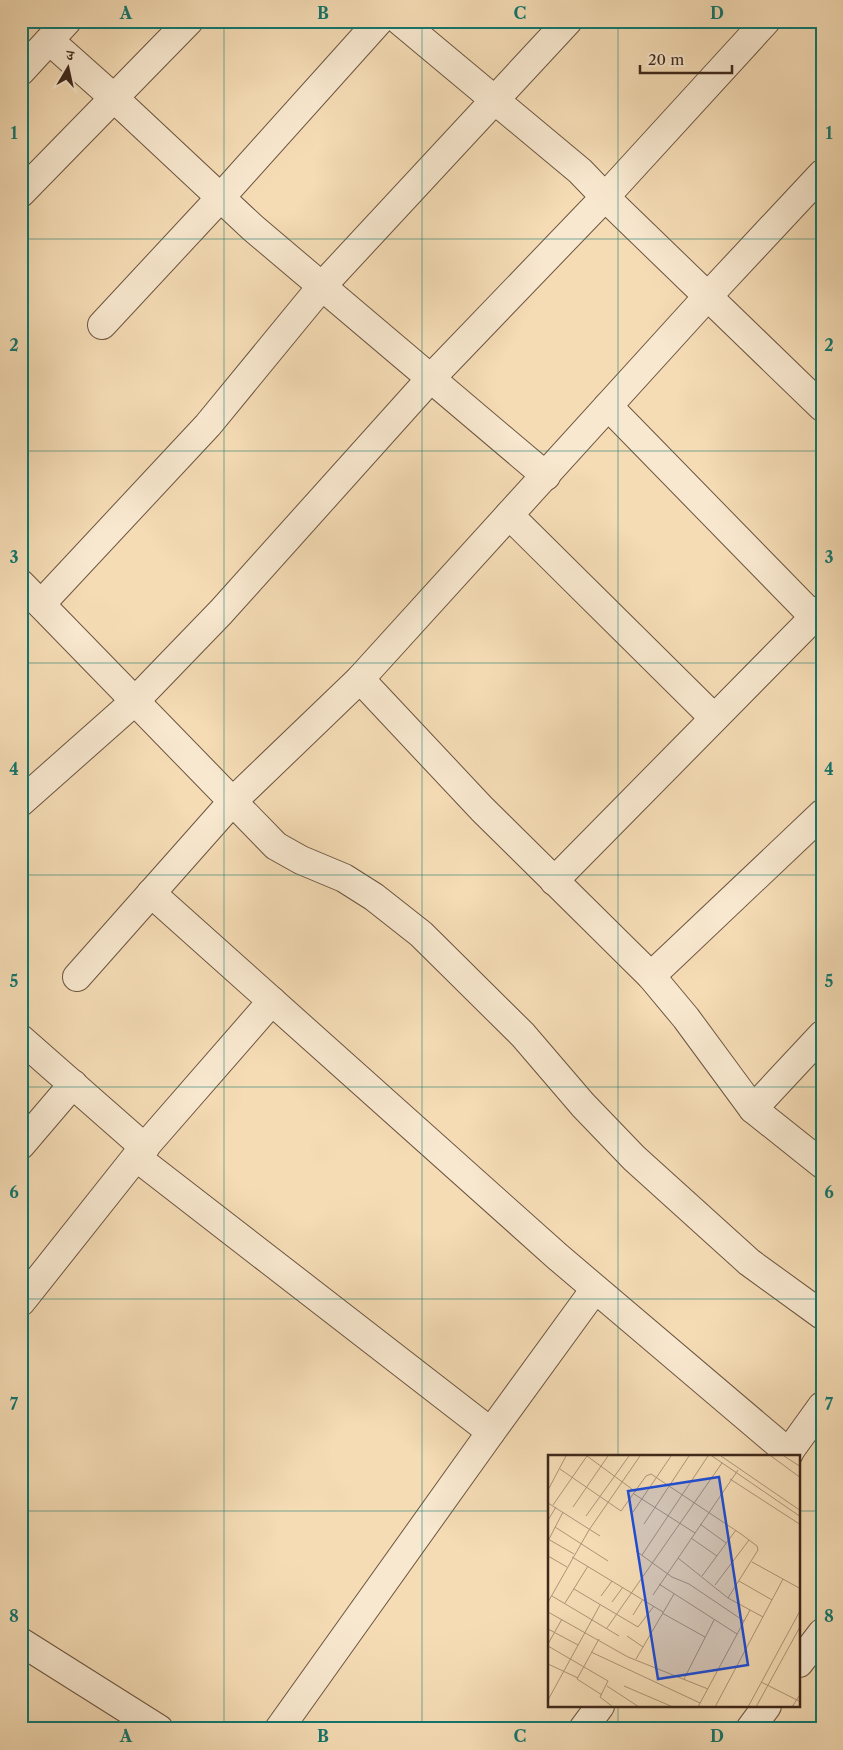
<svg xmlns="http://www.w3.org/2000/svg" width="843" height="1750" font-family="'Libre Caslon Text','Noto Serif Devanagari',serif">
<style>
.lines{fill:none;stroke-linecap:round;stroke-linejoin:round}
.minor-casing{stroke:#6c5541;stroke-width:30}
.minor{stroke:#f8e8cf;stroke-width:28}
.grid{fill:none;stroke:#0f766e;stroke-width:1;stroke-opacity:0.55}
.inset-road{fill:none;stroke:#ac9477;stroke-width:1}
.view{fill:#1d4ed8;fill-opacity:0.15;stroke:#1d4ed8;stroke-width:2.5}
.inset-edge{fill:none;stroke:#3f281a;stroke-width:2.5}
.neatline{fill:none;stroke:#0f766e;stroke-width:2}
.grid-label{font-size:16px;text-anchor:middle;font-weight:bold;fill:#0f766e}
</style>
<rect width="100%" height="100%" fill="#f5dcb5"/>
<filter id="stains"><feTurbulence type="fractalNoise" baseFrequency=".004" numOctaves="4"/><feColorMatrix values="0 0 0 0 .2 0 0 0 0 .09 0 0 0 0 .02 0 0 0 .5 -.17"/></filter>
<radialGradient id="worn" r=".72"><stop offset=".6" stop-color="#630" stop-opacity="0"/><stop offset="1" stop-color="#630" stop-opacity=".3"/></radialGradient>
<g class="lines">
<defs>
<g id="minor">
<polyline points="400,21 580,171 605,197 822,407"/>
<polyline points="50,41 114,98 253,228 546,476"/>
<polyline points="21,71 67,21"/>
<polyline points="21,193 189,21"/>
<polyline points="102,325 221,197 379,21"/>
<polyline points="608,406 814,617"/>
<polyline points="509,515 714,718"/>
<polyline points="21,584 276,846 301,860 344,878 374,897 421,934 523,1035 583,1105 634,1158 749,1262 822,1315"/>
<polyline points="41,604 208,425 322,286 568,21"/>
<polyline points="360,679 482,809 651,976 686,1018 753,1109 822,1164"/>
<polyline points="21,802 135,701 221,612 431,378 605,197 766,21"/>
<polyline points="554,881 822,609"/>
<polyline points="151,893 558,1257 789,1453"/>
<polyline points="651,976 822,814"/>
<polyline points="77,977 232,802 360,679 708,296 822,174"/>
<polyline points="21,1039 145,1148"/>
<polyline points="753,1109 822,1035"/>
<polyline points="21,1145 73,1084"/>
<polyline points="136,1157 491,1432"/>
<polyline points="21,1302 136,1157 272,1001"/>
<polyline points="786,1456 822,1406"/>
<polyline points="21,1642 159,1729"/>
<polyline points="799,1663 822,1633"/>
<polyline points="279,1729 491,1432 595,1289"/>
<polyline points="583,1729 600,1706"/>
<polyline points="750,1729 767,1706"/>
</g>
</defs>
<use href="#minor" class="minor-casing"/>
<use href="#minor" class="minor"/>
</g>
<path class="grid" d="M224,21v1708M422,21v1708M618,21v1435M21,239h801M21,451h801M21,663h801M21,875h801M21,1087h801M21,1299h801M21,1511h528M799,1511h23M618,1706v23"/>
<g transform="translate(548 1455)">
<rect width="252" height="252" fill="#f5dcb5"/>
<path class="inset-road" d="M39,1l49,36M164,1l89,61M173,1l80,55M223,1l30,22M236,1l17,11M12,14l61,42 25,-35 5,-2 90,60 16,12 1,4 -30,48M182,24l71,46M0,35l18,-34M86,39l61,39M0,48l52,33M5,50l34,-49M25,52l35,-51M85,57l38,-56M38,61l43,-60M0,65l8,-13M96,69l45,-68M152,69l26,19M7,72l53,34M143,83l26,18M0,84l26,15M0,86l15,-29M88,96l36,26 17,7 55,37M94,100l66,-99M0,101l19,11M24,102l91,55M130,103l50,40 35,19M204,107l49,27M154,121l34,-46M191,126l33,19M111,129l78,50M167,130l34,-45M26,134l64,38 16,-21M105,140l85,-125M4,141l67,40M53,141l11,-15M0,147l41,-72 51,-74M64,147l11,-15M17,148l23,-37M0,157l80,45 80,32M114,158l43,24M85,160l10,-16M59,173l115,-165M0,174l30,16M79,181l16,11M51,184l-22,40 25,16M0,189l14,-25M0,191l60,35 -8,16 13,10M43,197l109,51M88,204l38,-65M0,209l30,14M136,224l30,-59M213,227l40,20M59,231l32,21M76,231l49,21M0,245l52,-95M150,252l52,-97M167,252l68,-128M200,252l53,-98M208,252l45,-82M244,252l9,-14"/>
<path class="view" d="M171,22l29,188 -90,14 -30,-188z"/>
<rect width="252" height="252" class="inset-edge"/>
</g>
<rect width="843" height="1750" fill="none" stroke="#f5dcb5" stroke-width="55"/>
<g transform="translate(68 68) rotate(9)" stroke="#f8e8cf" stroke-width="4" paint-order="stroke">
<path d="M0-4L9 19L0 12L-9 19Z" fill="#3f281a"/>
<text y="-8" font-size="14" font-weight="bold" text-anchor="middle" fill="#3f281a">उ</text>
</g>
<path d="M640 65v8h92v-8" fill="none" stroke="#3f281a" stroke-width="2.5"/>
<text x="648" y="65" font-size="15" fill="#3f281a" stroke="#f8e8cf" stroke-width="4" paint-order="stroke">20 m</text>
<rect x="28" y="28" width="788" height="1694" class="neatline"/>
<g class="grid-label">
<text x="126" y="19">A</text>
<text x="323" y="19">B</text>
<text x="520" y="19">C</text>
<text x="717" y="19">D</text>
<text x="14" y="139">1</text>
<text x="829" y="139">1</text>
<text x="14" y="351">2</text>
<text x="829" y="351">2</text>
<text x="14" y="563">3</text>
<text x="829" y="563">3</text>
<text x="14" y="775">4</text>
<text x="829" y="775">4</text>
<text x="14" y="987">5</text>
<text x="829" y="987">5</text>
<text x="14" y="1198">6</text>
<text x="829" y="1198">6</text>
<text x="14" y="1410">7</text>
<text x="829" y="1410">7</text>
<text x="14" y="1622">8</text>
<text x="829" y="1622">8</text>
<text x="126" y="1742">A</text>
<text x="323" y="1742">B</text>
<text x="520" y="1742">C</text>
<text x="717" y="1742">D</text>
</g>
<rect width="100%" height="100%" filter="url(#stains)"/>
<rect width="100%" height="100%" fill="url(#worn)"/>
</svg>
